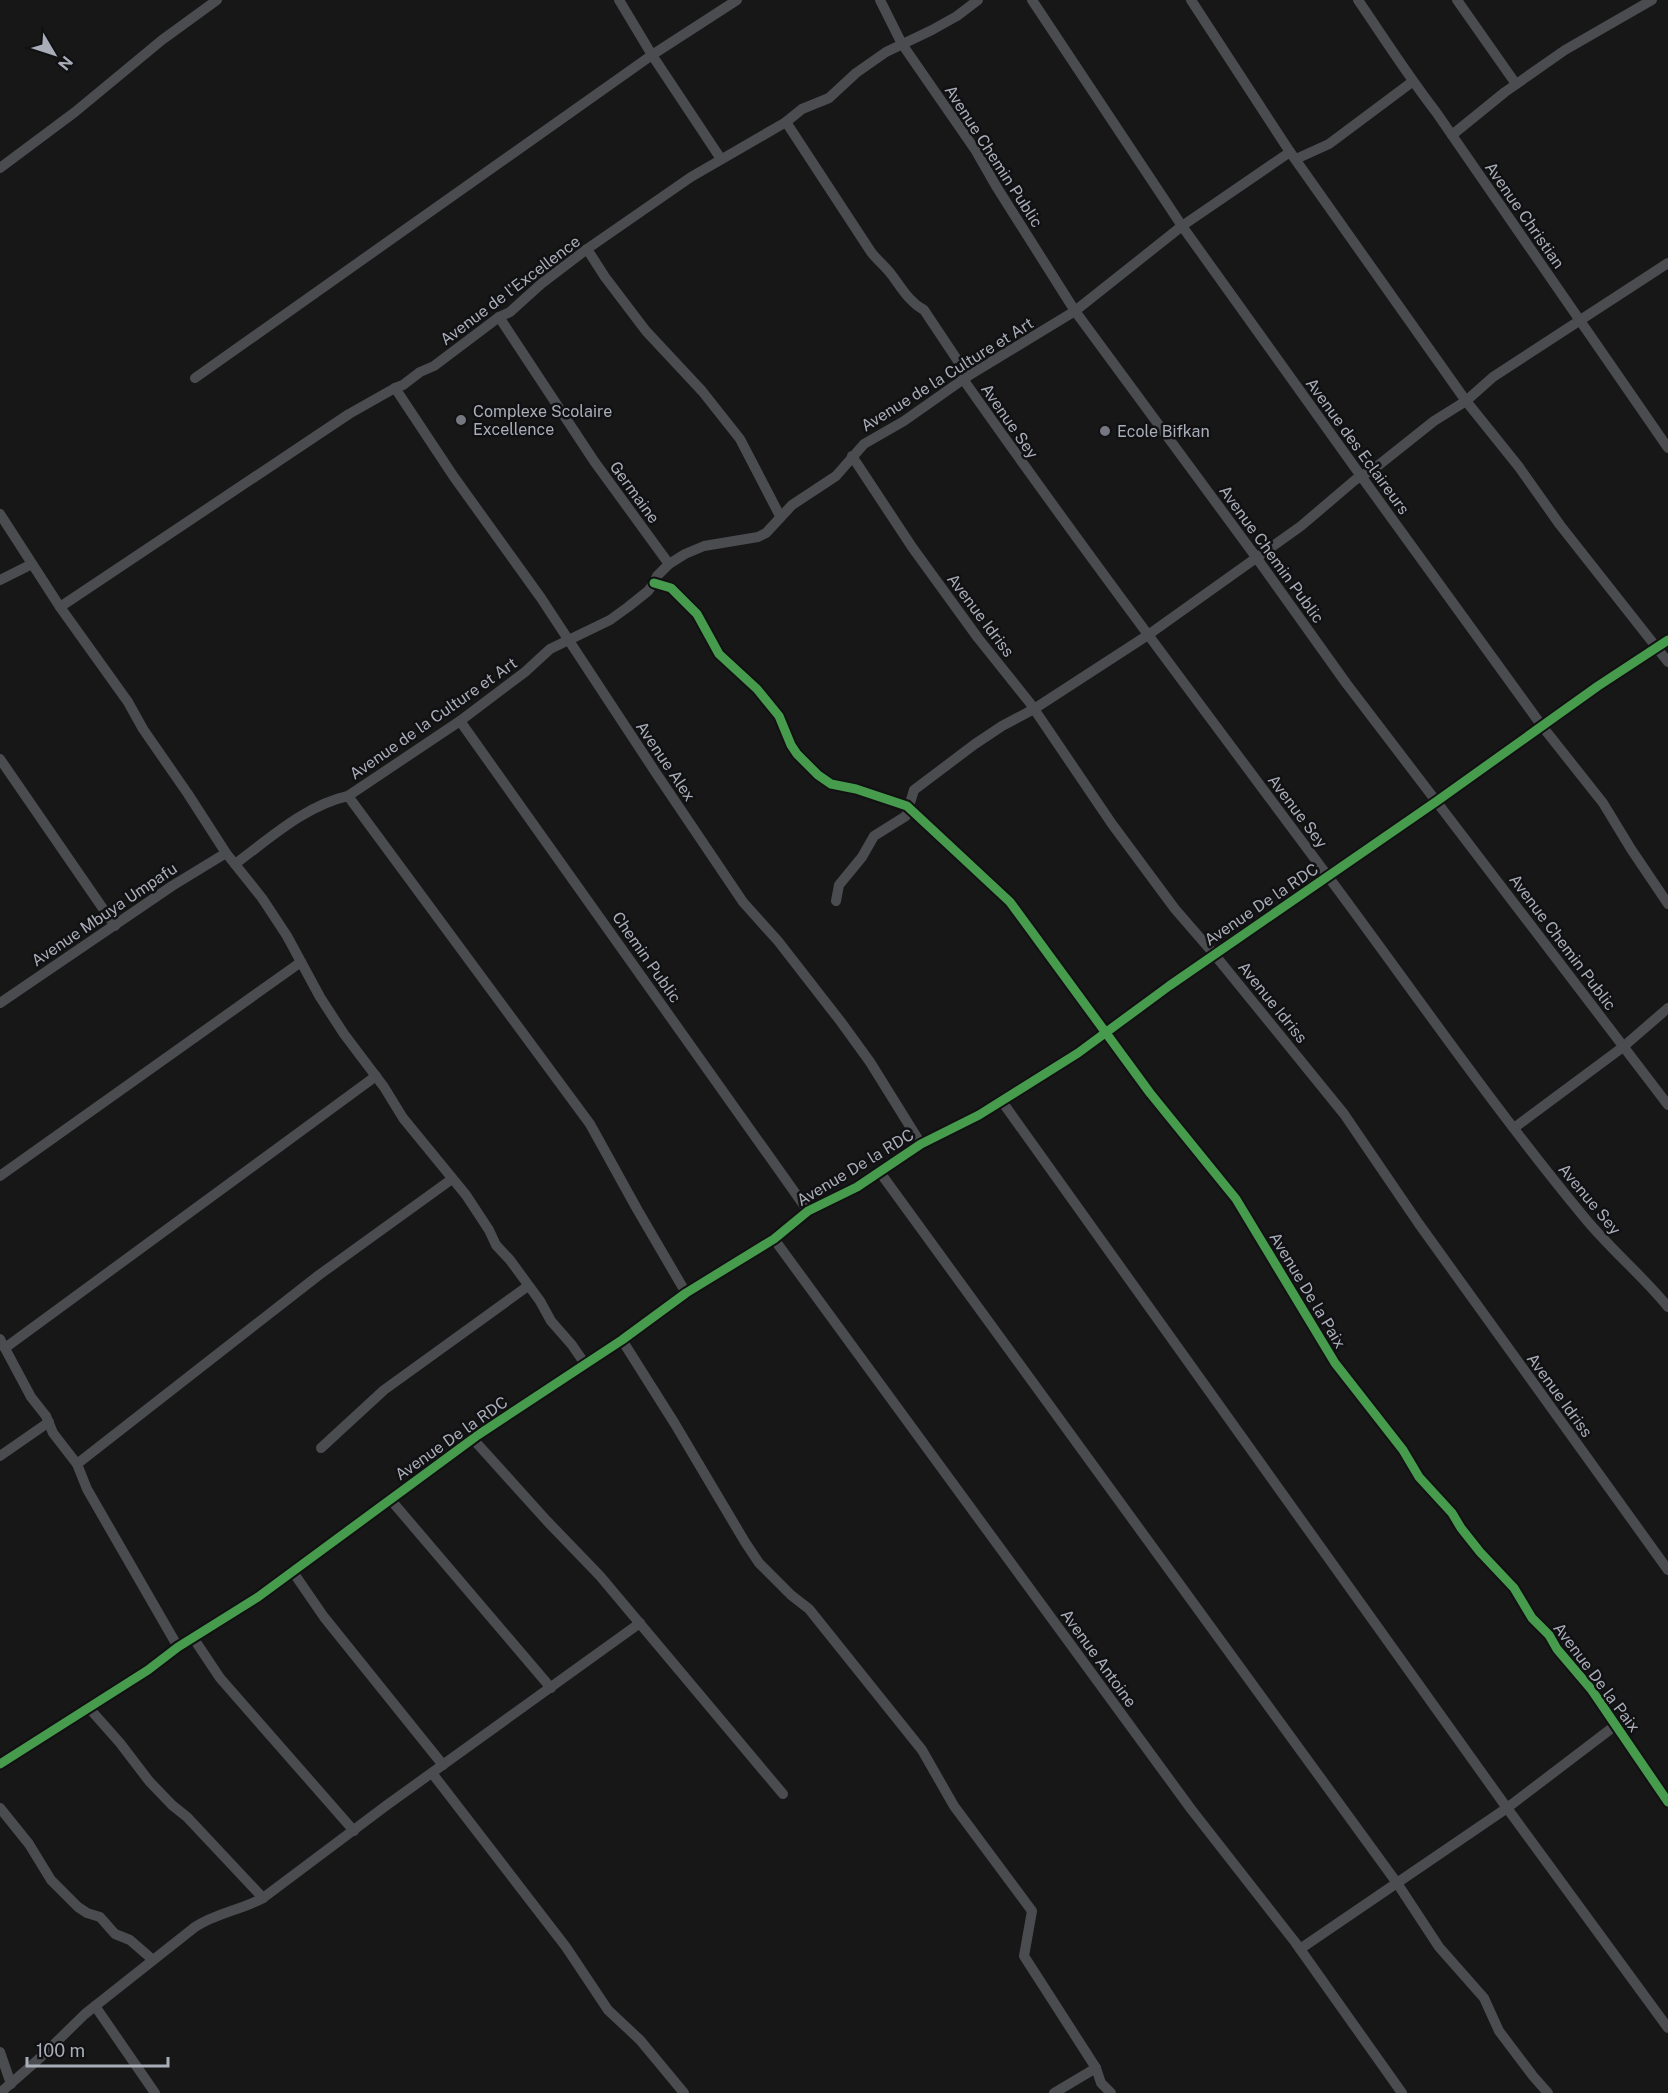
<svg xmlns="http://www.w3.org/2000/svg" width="1668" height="2093" font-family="'Public Sans',sans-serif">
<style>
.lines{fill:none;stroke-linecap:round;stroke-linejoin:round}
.minor{stroke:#4b4c50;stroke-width:10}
.cycleway-casing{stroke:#111113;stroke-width:13}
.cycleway{stroke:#469c4c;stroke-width:9}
.poi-dot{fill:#757880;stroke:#111113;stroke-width:2}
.labels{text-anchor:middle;stroke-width:5;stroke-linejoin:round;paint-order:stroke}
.street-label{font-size:16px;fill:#a8adb8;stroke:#111113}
.poi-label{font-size:16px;fill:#a8adb8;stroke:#111113;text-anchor:start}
</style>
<rect width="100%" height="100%" fill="#171717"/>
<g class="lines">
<g class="minor">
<polyline points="619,0 652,55 721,159"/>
<polyline points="880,0 902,44 976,151 996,186 1075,311 1256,557 1346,683 1668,1105"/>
<polyline points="1032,0 1182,226 1361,476 1542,726 1603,803 1631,849 1668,904"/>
<polyline points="1191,0 1290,152 1466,401 1519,467 1560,525 1668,662"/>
<path d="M1358,0c26,38 50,76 78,112l232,336"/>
<polyline points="1457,0 1516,84"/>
<path d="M786,122l85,130c6,8 14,14 20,22 10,13 18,28 33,36l44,66"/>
<polyline points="1452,135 1505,92 1565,50 1652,0"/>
<polyline points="1296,159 1329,144 1412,82"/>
<polyline points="0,168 75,112 162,40 217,0"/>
<polyline points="587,249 605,277 646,331 702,391 740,439 780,516"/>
<polyline points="499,317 594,461 669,564"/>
<polyline points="195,378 652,55 737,0"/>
<path d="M963,379c118,168 242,332 364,496 85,114 166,232 257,342 26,32 58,58 84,90"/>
<polyline points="395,388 454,477 541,598 656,773 743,902 778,941 841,1022 870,1062 921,1144"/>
<polyline points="852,456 912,547 978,638 1030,703 1112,824 1175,909 1214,954 1344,1114 1419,1224 1668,1570"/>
<polyline points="0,514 60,607 128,702 143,729 188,794 226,853 262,898 287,936 320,997 344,1034 384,1087 403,1118 466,1195 489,1230 496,1245 510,1260 540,1301 551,1321 572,1345 585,1364"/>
<polyline points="0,580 32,564"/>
<polyline points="654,583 671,588 697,614 719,654 757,689 779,716 791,745 797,754 818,775 831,784 856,789 907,806 1010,902 1150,1093 1236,1199 1335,1363 1403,1450 1419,1477 1452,1513 1461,1528 1480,1552 1514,1588 1532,1618 1549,1635 1557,1649 1591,1689 1668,1802"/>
<polyline points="60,607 349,414 395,388 403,385 420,372 434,366 499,317 510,312 541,284 587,249 691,177 786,122 802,109 829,98 856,73 886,52 932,30 957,16 978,0"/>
<polyline points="460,721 808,1211"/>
<polyline points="0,759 115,926"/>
<polyline points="348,796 590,1124 637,1209 686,1293"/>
<path d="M235,864c34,-25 71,-59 113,-68l112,-75 65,-49 25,-23 60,-29 18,-13 20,-16 6,-8 3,-7 12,-12 16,-10 19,-8 54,-9 8,-4 26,-28 44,-29 28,-32 40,-23 64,-45 107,-65 107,-85 108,-74"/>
<polyline points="836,901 839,885 862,857 874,836 906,816 914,790 975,744 1002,726 1034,709 1148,635 1301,526 1355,480 1375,468 1434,421 1466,401 1493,377 1668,263"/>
<polyline points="0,1003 172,886 226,853"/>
<polyline points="1001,1100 1507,1808 1668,2028"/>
<polyline points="1514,1128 1623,1047 1668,1008"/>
<polyline points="879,1171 1397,1883 1439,1947 1484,1998 1499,2031 1533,2076 1548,2093"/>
<polyline points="0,1176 301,962"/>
<polyline points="774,1239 1191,1809 1295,1942 1402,2093"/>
<polyline points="0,1339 31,1397 46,1416 53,1433 77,1464 87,1489 178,1647"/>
<polyline points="622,1340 675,1424 745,1542 759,1563 791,1595 809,1609 922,1750 954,1806 1032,1911 1024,1956 1096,2068 1101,2083 1111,2093"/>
<polyline points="5,1348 376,1076"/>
<polyline points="473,1439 547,1521 600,1576 783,1794"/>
<polyline points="321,1448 384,1390 528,1286"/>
<polyline points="0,1456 49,1422"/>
<polyline points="77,1464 319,1275 452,1179"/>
<polyline points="390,1499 551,1688"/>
<polyline points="293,1572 324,1617 443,1765"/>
<polyline points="194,1639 220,1678 354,1831"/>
<polyline points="89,1708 120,1743 149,1781 172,1805 187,1817 263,1898"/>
<polyline points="0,1764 148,1670 178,1647 258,1597 478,1435 622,1340 686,1293 774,1239 808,1211 857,1187 921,1144 979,1115 1078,1053 1169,986 1437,801 1598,686 1668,640"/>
<polyline points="432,1773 566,1947 608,2010 640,2040 684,2093"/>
<polyline points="0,1808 29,1844 51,1880 78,1907 87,1913 100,1917 115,1934 130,1940 153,1960"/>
<polyline points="1300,1949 1507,1808 1616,1725"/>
<polyline points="95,2006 155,2093"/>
<polyline points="0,2052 11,2084"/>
<path d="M0,2093l41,-36 44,-43 110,-87c21,-14 46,-17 68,-29l124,-93 253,-182"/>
<polyline points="1054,2093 1096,2068"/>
</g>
<defs>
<g id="cycleway">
<polyline points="654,583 671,588 697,614 719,654 757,689 779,716 791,745 797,754 818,775 831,784 856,789 907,806 1010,902 1150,1093 1236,1199 1335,1363 1403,1450 1419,1477 1452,1513 1461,1528 1480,1552 1514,1588 1532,1618 1549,1635 1557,1649 1591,1689 1668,1802"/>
<polyline points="0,1764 148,1670 178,1647 258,1597 478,1435 622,1340 686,1293 774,1239 808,1211 857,1187 921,1144 979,1115 1078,1053 1169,986 1437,801 1598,686 1668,640"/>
</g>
</defs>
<use href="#cycleway" class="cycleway-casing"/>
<use href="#cycleway" class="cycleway"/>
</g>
<g class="poi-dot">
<circle cx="461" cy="420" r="6"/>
<circle cx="1105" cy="431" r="6"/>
</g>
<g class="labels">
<g class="street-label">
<text transform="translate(994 156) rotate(57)" y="6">Avenue Chemin Public</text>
<text transform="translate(1525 215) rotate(55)" y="6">Avenue Christian</text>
<text transform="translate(510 290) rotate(-37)" y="6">Avenue de l'Excellence</text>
<text transform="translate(947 374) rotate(-32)" y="6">Avenue de la Culture et Art</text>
<text transform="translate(1010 421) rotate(55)" y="6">Avenue Sey</text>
<text transform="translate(1358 446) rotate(54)" y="6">Avenue des Eclaireurs</text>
<text transform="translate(635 492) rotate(54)" y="6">Germaine</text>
<text transform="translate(1272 554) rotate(54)" y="6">Avenue Chemin Public</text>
<text transform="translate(981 615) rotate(53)" y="6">Avenue Idriss</text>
<text transform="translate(433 718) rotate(-35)" y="6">Avenue de la Culture et Art</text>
<text transform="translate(666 761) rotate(56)" y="6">Avenue Alex</text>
<text transform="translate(1298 811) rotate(53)" y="6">Avenue Sey</text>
<text transform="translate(1261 904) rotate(-34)" y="6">Avenue De la RDC</text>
<text transform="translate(104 914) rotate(-34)" y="6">Avenue Mbuya Umpafu</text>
<text transform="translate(1563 942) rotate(53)" y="6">Avenue Chemin Public</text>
<text transform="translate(647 957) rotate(55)" y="6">Chemin Public</text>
<text transform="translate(1273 1002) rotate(51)" y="6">Avenue Idriss</text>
<text transform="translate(855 1167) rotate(-31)" y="6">Avenue De la RDC</text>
<text transform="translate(1590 1199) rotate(50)" y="6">Avenue Sey</text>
<text transform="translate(1308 1290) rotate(59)" y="6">Avenue De la Paix</text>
<text transform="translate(1560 1395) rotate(54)" y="6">Avenue Idriss</text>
<text transform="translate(451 1438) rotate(-35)" y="6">Avenue De la RDC</text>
<text transform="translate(1099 1658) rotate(54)" y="6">Avenue Antoine</text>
<text transform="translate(1597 1677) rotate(53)" y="6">Avenue De la Paix</text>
</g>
<g class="poi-label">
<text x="473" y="417">Complexe Scolaire<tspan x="473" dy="18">Excellence</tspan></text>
<text x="1117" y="437">Ecole Bifkan</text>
</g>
</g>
<g transform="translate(54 54) rotate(129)" stroke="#111113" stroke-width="4.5" paint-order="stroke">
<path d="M0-4.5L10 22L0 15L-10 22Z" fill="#a8adb8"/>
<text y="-9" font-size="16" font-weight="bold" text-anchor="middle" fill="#a8adb8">N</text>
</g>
<path d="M27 2057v9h141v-9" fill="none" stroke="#a8adb8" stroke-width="3"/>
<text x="36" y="2057" font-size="18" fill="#a8adb8" stroke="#111113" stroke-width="4.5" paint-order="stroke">100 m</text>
</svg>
